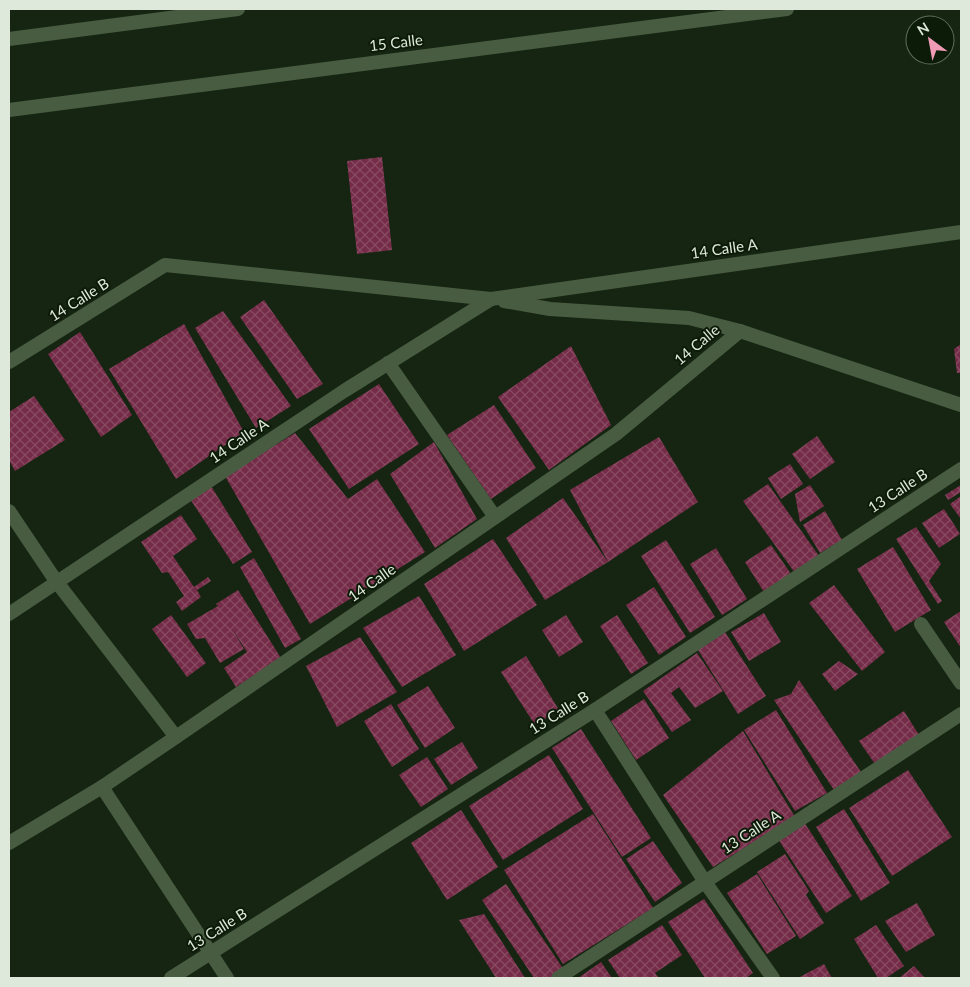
<svg xmlns="http://www.w3.org/2000/svg" width="970" height="987" font-family="Lato,sans-serif">
<style>
.building{fill:url(#building-cross-hatch)}
.lines{fill:none;stroke-linecap:round;stroke-linejoin:round}
.minor{stroke:#485c42;stroke-width:14}
.tertiary{stroke:#485c42;stroke-width:14}
.labels{text-anchor:middle;stroke-width:4;stroke-linejoin:round;paint-order:stroke}
.street-label{font-size:15px;fill:#dee8db;stroke:#0c1b08}
</style>
<defs>
<pattern id="building-cross-hatch" width="8" height="8" patternUnits="userSpaceOnUse" patternTransform="scale(1.25)"><rect width="8" height="8" fill="#752c48"/><path d="M0 0l8 8M0 8l8-8" fill="none" stroke="#884b62"/></pattern>
</defs>
<rect width="100%" height="100%" fill="#152511"/>
<g class="building">
<polygon points="382,157 392,250 357,254 347,161"/>
<polygon points="264,300 323,384 297,399 240,317"/>
<polygon points="223,311 291,406 256,428 195,328"/>
<polygon points="184,324 244,432 176,479 109,369"/>
<polygon points="80,332 132,415 101,437 48,354"/>
<polygon points="961,344 961,373 957,373 954,349"/>
<polygon points="571,346 611,425 549,470 498,397"/>
<polygon points="379,384 419,444 349,489 309,429"/>
<polygon points="34,396 65,440 15,471 9,460 9,412"/>
<polygon points="494,405 536,468 491,499 447,435"/>
<polygon points="295,433 348,499 377,479 425,552 310,624 225,476"/>
<polygon points="817,436 835,462 810,479 792,454"/>
<polygon points="659,437 698,502 608,562 545,600 506,538 563,498 608,562 570,490"/>
<polygon points="434,442 477,519 435,548 390,474"/>
<polygon points="790,464 803,484 781,499 768,478"/>
<polygon points="768,484 819,556 795,573 743,501"/>
<polygon points="810,485 824,506 800,522 795,494"/>
<polygon points="961,485 961,492 948,500 945,495"/>
<polygon points="211,486 252,552 233,564 190,499"/>
<polygon points="961,496 961,519 950,504"/>
<polygon points="944,509 960,534 939,548 922,523"/>
<polygon points="825,511 842,540 820,553 803,525"/>
<polygon points="181,515 197,539 173,556 194,587 208,577 211,581 197,590 201,597 182,611 176,602 184,596 168,572 162,573 141,542"/>
<polygon points="916,527 941,564 929,581 942,601 938,604 896,539"/>
<polygon points="493,539 537,605 464,651 424,584"/>
<polygon points="666,540 715,617 690,633 641,556"/>
<polygon points="771,545 791,574 764,592 745,562"/>
<polygon points="893,547 931,610 895,632 857,569"/>
<polygon points="716,548 747,599 722,615 690,564"/>
<polygon points="254,558 301,639 285,648 240,567"/>
<polygon points="834,585 885,652 862,671 809,603"/>
<polygon points="654,587 686,637 659,655 626,605"/>
<polygon points="238,590 281,658 236,687 224,668 247,652 231,627 244,649 220,663 205,638 196,639 187,624 218,606 216,604"/>
<polygon points="419,596 456,655 402,687 363,628"/>
<polygon points="961,611 961,648 944,622"/>
<polygon points="764,613 781,642 749,661 731,632"/>
<polygon points="171,615 206,663 187,677 152,629"/>
<polygon points="566,615 583,642 559,657 542,630"/>
<polygon points="617,615 648,663 631,674 600,626"/>
<polygon points="725,632 766,696 738,714 698,650"/>
<polygon points="360,637 397,692 337,727 306,666"/>
<polygon points="697,653 723,691 695,708 679,687 671,693 691,720 672,732 643,691"/>
<polygon points="526,656 559,710 535,725 501,672"/>
<polygon points="839,661 858,674 835,691 822,674"/>
<polygon points="799,680 861,772 834,790 774,700 791,694"/>
<polygon points="428,686 455,728 425,748 397,705"/>
<polygon points="644,699 669,738 636,760 611,721"/>
<polygon points="391,704 419,749 392,767 364,721"/>
<polygon points="776,710 827,793 795,811 744,730"/>
<polygon points="904,711 919,735 875,764 859,741"/>
<polygon points="581,729 651,838 622,857 552,748"/>
<polygon points="743,731 795,817 713,867 663,795"/>
<polygon points="462,742 478,768 451,785 434,759"/>
<polygon points="549,755 583,809 503,860 469,806"/>
<polygon points="427,757 448,789 421,807 399,775"/>
<polygon points="908,770 952,837 892,876 849,808"/>
<polygon points="844,809 890,883 861,901 816,827"/>
<polygon points="461,810 498,867 447,900 411,843"/>
<polygon points="593,814 653,908 563,964 504,870"/>
<polygon points="804,822 852,896 826,913 778,839"/>
<polygon points="653,841 682,883 655,902 626,859"/>
<polygon points="785,854 809,891 806,895 824,923 800,939 757,872"/>
<polygon points="757,874 796,936 767,954 727,893"/>
<polygon points="506,884 564,970 551,978 534,978 482,900"/>
<polygon points="704,899 753,973 746,978 705,978 668,922"/>
<polygon points="917,903 935,935 906,952 885,921"/>
<polygon points="484,914 525,978 496,978 459,920"/>
<polygon points="662,925 682,955 655,973 659,978 620,978 608,960"/>
<polygon points="876,925 904,966 886,978 878,978 854,939"/>
<polygon points="601,962 612,978 578,978"/>
<polygon points="824,964 832,978 798,978"/>
<polygon points="914,966 925,978 899,978"/>
</g>
<g class="lines">
<g class="minor">
<polyline points="504,301 550,309 689,318 740,331 961,405"/>
<polyline points="9,362 165,265 491,299 961,232"/>
<polyline points="388,363 495,517"/>
<polyline points="9,511 56,581 176,737"/>
<polyline points="9,614 344,391 491,299"/>
<polyline points="921,624 961,683"/>
<polyline points="595,710 705,882 773,978"/>
<polyline points="102,787 227,978"/>
<polyline points="171,978 595,710 961,469"/>
<polyline points="558,978 961,714"/>
</g>
<g class="tertiary">
<polyline points="9,39 238,9"/>
<polyline points="9,110 787,9"/>
<polyline points="9,843 102,787 176,737 616,434 740,331"/>
</g>
</g>
<g class="labels">
<g class="street-label">
<text transform="translate(396 43) rotate(-7)" y="5">15 Calle</text>
<text transform="translate(724 249) rotate(-8)" y="5">14 Calle A</text>
<text transform="translate(79 300) rotate(-32)" y="5">14 Calle B</text>
<text transform="translate(697 345) rotate(-40)" y="5">14 Calle</text>
<text transform="translate(239 441) rotate(-34)" y="5">14 Calle A</text>
<text transform="translate(898 491) rotate(-33)" y="5">13 Calle B</text>
<text transform="translate(372 583) rotate(-35)" y="5">14 Calle</text>
<text transform="translate(559 713) rotate(-32)" y="5">13 Calle B</text>
<text transform="translate(751 832) rotate(-33)" y="5">13 Calle A</text>
<text transform="translate(217 930) rotate(-32)" y="5">13 Calle B</text>
</g>
</g>
<rect width="970" height="987" fill="none" stroke="#dee8db" stroke-width="20"/>
<g transform="translate(930 40) rotate(328)"><circle r="24" fill="#0c1b08" stroke="#606d5c"/>
<path d="M0-4L9 19L0 12L-9 19Z" fill="#f09ab6"/>
<text y="-8" font-size="14" font-weight="bold" text-anchor="middle" fill="#dee8db">N</text>
</g>
</svg>
